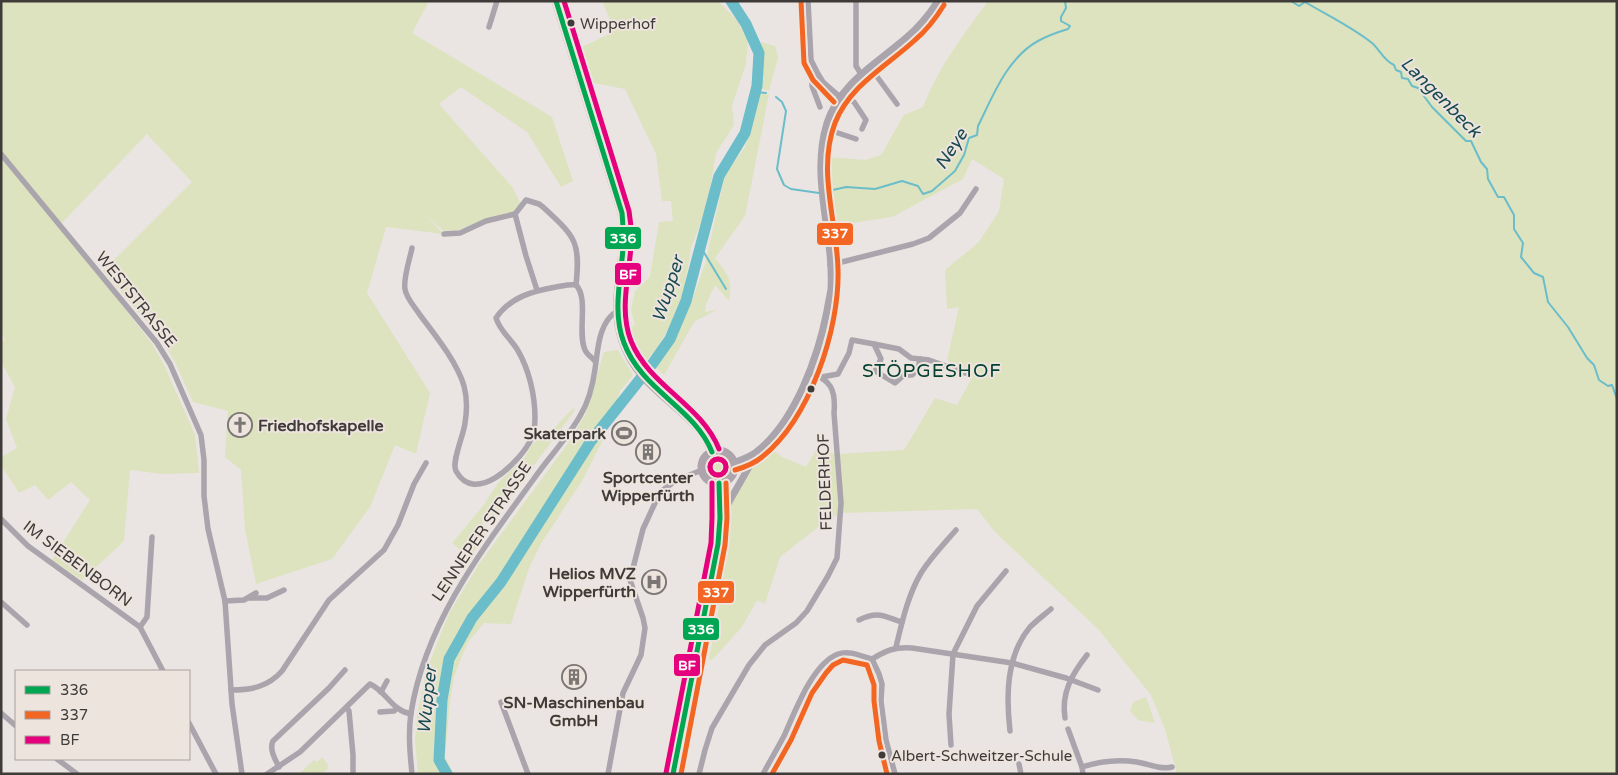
<svg xmlns="http://www.w3.org/2000/svg" width="1618" height="775" font-family="'Varela Round',sans-serif">
<style>
.green{fill:#dce3be}
.lines{fill:none;stroke-linecap:round;stroke-linejoin:round}
.stream{stroke:#6bbdca;stroke-width:2}
.river{stroke:#6bbdca;stroke-width:11}
.minor{stroke:#aaa4ac;stroke-width:5.5}
.tertiary{stroke:#aaa4ac;stroke-width:7}
.primary{stroke:#aea5ac;stroke-width:9}
.bus-1-casing{stroke:#ede4de;stroke-width:9}
.bus-2-casing{stroke:#ede4de;stroke-width:9}
.bus-3-casing{stroke:#ede4de;stroke-width:9}
.bus-1{stroke:#00a651;stroke-width:5}
.bus-2{stroke:#f26522;stroke-width:5}
.bus-3{stroke:#e5007d;stroke-width:5}
.bus-dot{fill:#3e3b38;stroke:#ede4de;stroke-width:2}
.labels{text-anchor:middle;stroke-width:4;stroke-linejoin:round;paint-order:stroke}
.bus-label{font-size:15px;fill:#3e3b38;stroke:#ede4de;text-anchor:start}
.street-label{font-size:16px;fill:#3e3b38;stroke:#ede4de}
.poi-label{font-size:16px;font-weight:bold;fill:#3e3b38;stroke:#ede4de;text-anchor:end}
.water-label{font-size:18px;font-style:italic;fill:#184a52;stroke:#ede4de}
.quarter-label{font-size:19px;letter-spacing:1px;fill:#054035;stroke:#ede4de}
.line-badge{stroke:#ede4de;stroke-width:2}
.badge-label{font-size:14px;text-anchor:middle;font-weight:bold;fill:#fff}
</style>
<rect width="100%" height="100%" fill="#eae5e2"/>
<g class="green">
<polygon points="1,1 429,1 412,33 552,117 573,181 561,187 527,132 461,87 439,104 513,188 520,203 514,212 485,219 458,230 444,231 425,215 444,234 386,227 367,293 430,393 416,454 395,445 370,507 332,559 256,584 245,529 241,470 225,457 228,411 193,402 175,362 161,338 103,271 192,182 147,134 60,225 153,345 165,367 195,435 199,473 163,474 130,470 124,541 82,580 52,560 90,500 71,482 48,500 35,485 19,493 1,465 1,457 17,448 6,419 15,387 1,362 1,342 5,340 1,331"/>
<polygon points="602,1 718,1 736,19 748,40 746,64 732,105 734,125 716,153 707,206 691,248 684,290 672,322 657,348 642,365 632,346 626,330 635,325 631,310 635,291 650,277 659,222 673,221 671,201 662,201 656,154 625,89 579,80 572,52 607,35 614,29"/>
<path d="M986,1h631v773h-440l-12,-45 -14,-34 -52,-65 -104,-98 -18,-23 -136,4 -14,7 -47,37 -15,47 -8,-4 -15,27 -30,33 -3,-1 15,-79 -5,-4 10,-68 31,-55 8,-8 14,12 24,10 10,-17 21,4 67,-4 31,-52 22,7 16,-29 -26,-16 12,-53 -12,2 -2,-39 34,-28 20,-31 5,-32 -32,-20 -9,20 -71,38 -60,9c-3,-23 -5,-46 -4,-69l37,3 16,-5 23,-40 19,-8c14,-37 39,-71 63,-103z"/>
<polygon points="761,42 775,46 778,57 769,91 760,88 763,63"/>
<path d="M759,94h10l-24,122 -30,42c13,16 18,22 14,43l-14,-16 -9,19 -1,8 13,-3 -24,13 -30,53 -8,-7 25,-44 13,-29 11,-31 20,-89 20,-28 8,-24z"/>
<polygon points="618,350 633,375 620,391 605,436 582,481 542,542 529,568 511,624 484,623 469,641 463,653 454,677 450,701 445,757 454,774 418,774 415,740 417,715 426,672 441,633 450,612 479,564 569,442 585,415 604,352"/>
<polygon points="573,408 575,410 567,421 495,517 487,515 482,520 484,528 487,531 470,558 452,543 483,506 498,483 525,457 533,443 548,435"/>
<circle cx="717" cy="467" r="11"/>
<polygon points="1146,697 1155,723 1138,720 1130,711 1133,702"/>
<polygon points="322,757 328,765 328,769 321,774 299,774 314,760 317,762"/>
</g>
<g class="lines">
<g class="stream">
<path d="M1291,1l8,5 6,-4c22,13 47,25 67,41 8,7 12,18 22,22l2,5 5,2 1,6 6,1 4,7 6,2 14,19 34,34h5l10,21 6,7 1,10 10,18h6l10,18v14l9,14 -2,14 13,16 9,4 5,25 20,25 19,31 7,7 5,15 9,6 4,-1 5,14"/>
<polyline points="755,92 766,93"/>
<polyline points="776,97 782,102 786,111 777,169 784,185 791,189 819,193"/>
<path d="M824,192l22,-5 29,2 27,-8 16,5 5,8 9,-3 23,-20 9,-16 5,-17 8,-3 1,-9c15,-30 29,-68 60,-85 9,-5 20,-9 30,-12l2,-3 -9,-5v-4l5,-9 -1,-7"/>
<polyline points="700,246 726,289"/>
</g>
<polyline class="river" points="447,774 439,760 442,700 449,659 472,618 501,582 591,441 653,363 670,339 686,301 719,176 745,133 757,86 759,53 746,24 731,1"/>
<g class="minor">
<polyline points="808,1 811,60 818,74 823,82 839,96 854,102 866,120 862,129"/>
<polyline points="856,1 856,66 861,74"/>
<polyline points="489,27 497,1"/>
<polyline points="870,67 897,104"/>
<polyline points="818,74 812,81 812,86 820,107"/>
<polyline points="826,129 856,139"/>
<polyline points="1,154 157,343 170,364 201,435 204,460 204,496 208,529 225,601 232,704 242,774"/>
<polyline points="444,234 460,233 486,221 515,214"/>
<path d="M412,248c-2,10 -9,31 -7,41 1,9 10,18 15,26 15,20 37,47 44,71 3,11 3,25 1,37 -1,11 -14,40 -9,48 19,35 62,-8 73,-28 4,-7 6,-17 6,-25 0,-23 -6,-49 -18,-69 -7,-11 -17,-18 -21,-31 14,-21 37,-27 60,-31 7,-1 13,-3 20,-2 13,13 1,47 9,65 2,5 7,7 10,11"/>
<polyline points="830,265 913,244 929,238 960,213 976,189"/>
<path d="M537,290l-11,-34 -11,-42 11,-14 13,4 4,3c31,29 38,33 33,78"/>
<polyline points="874,344 899,349 911,358 929,360 968,374"/>
<polyline points="822,377 838,374 849,353 852,340 874,344 881,359 875,371 895,383 904,375 912,375 918,369 920,359"/>
<polyline points="1,519 28,546 140,627 163,671"/>
<polyline points="249,598 267,598 284,590"/>
<polyline points="225,601 244,600 256,593"/>
<polyline points="1,602 27,625"/>
<path d="M859,620c19,-9 24,-4 43,2"/>
<polyline points="140,627 147,617 152,537"/>
<path d="M896,647c6,-25 12,-52 25,-74 10,-16 23,-29 35,-43"/>
<path d="M872,659c15,-9 22,-12 40,-11l100,15 54,15 32,12"/>
<polyline points="872,659 879,674 882,684 881,701 886,740 895,774"/>
<path d="M231,690c20,0 37,-3 51,-19l47,-71 55,-50 14,-25 16,-41 12,-21"/>
<polyline points="381,692 387,681"/>
<polyline points="501,702 528,774"/>
<polyline points="347,708 349,711 353,755 353,774"/>
<polyline points="380,712 394,711 397,708"/>
<polyline points="1,713 16,726"/>
<path d="M1065,718c-4,-25 7,-44 22,-63"/>
<polyline points="189,723 216,774"/>
<polyline points="1068,729 1082,767"/>
<path d="M1010,731c-4,-35 -4,-75 20,-104 6,-6 14,-12 21,-18"/>
<polyline points="951,745 949,714 953,654 977,606 1006,571"/>
<polyline points="57,759 77,774"/>
<polyline points="1019,764 1021,774"/>
<path d="M279,767c-4,-8 -10,-18 -6,-26l56,-53 16,-18"/>
<path d="M267,774l33,-22 70,-68c16,7 22,27 41,30"/>
<path d="M412,774c-2,-20 -4,-41 -1,-61 14,-89 70,-162 122,-233 15,-22 34,-41 47,-64 8,-13 13,-32 15,-47 3,-19 3,-46 22,-58"/>
<polyline points="608,774 623,693 641,655 645,628 643,618 630,580 643,529 655,503 663,490 675,481 702,470"/>
<path d="M699,774l6,-24 7,-22 37,-63 16,-20 31,-22 11,-12 21,-35 9,-18 4,-55 -7,-90c2,-23 -3,-34 -25,-40"/>
<path d="M763,774c7,-13 14,-25 21,-38 11,-24 28,-72 54,-82 11,-4 23,2 34,5"/>
<path d="M1083,774l-1,-7c18,-6 36,-8 55,-5 12,2 23,8 35,5"/>
</g>
<g class="tertiary">
<path d="M733,463c9,-3 21,-8 27,-14 36,-31 58,-92 67,-138 1,-7 3,-15 4,-22 3,-57 -21,-110 -4,-166 13,-40 49,-59 79,-85 13,-11 23,-23 32,-37"/>
<polyline points="721,516 758,451"/>
</g>
<g class="primary">
<path d="M556,1l66,212c8,44 -14,84 1,128 15,43 48,56 76,88 6,6 10,15 13,23"/>
<circle cx="718" cy="467" r="16"/>
<polyline points="673,774 718,544 720,518 719,483"/>
</g>
<defs>
<g id="bus-1">
<path d="M556,1l66,212c1,12 2,23 1,35 -2,31 -11,64 1,95 18,48 70,64 88,109"/>
<polyline points="673,774 718,544 720,518 719,483"/>
</g>
<g id="bus-2">
<polyline points="801,1 804,63 813,80 834,102"/>
<circle cx="718" cy="467" r="8"/>
<path d="M735,470c10,-3 20,-7 27,-13 48,-38 78,-129 76,-188 -1,-47 -21,-99 -3,-146 15,-38 52,-57 80,-83 12,-10 21,-22 29,-35"/>
<polyline points="681,774 725,545 727,518 726,483"/>
<polyline points="772,774 791,740 812,693 826,673 833,665 843,660 867,665 874,685 874,701 879,741 887,774"/>
</g>
<g id="bus-3">
<path d="M564,1l65,210c2,12 3,23 2,35 -2,31 -12,64 0,95 18,45 70,63 88,108"/>
<circle cx="718" cy="467" r="8"/>
<polyline points="666,773 711,543 712,518 712,483"/>
</g>
</defs>
<use href="#bus-1" class="bus-1-casing"/>
<use href="#bus-2" class="bus-2-casing"/>
<use href="#bus-3" class="bus-3-casing"/>
<use href="#bus-1" class="bus-1"/>
<use href="#bus-2" class="bus-2"/>
<use href="#bus-3" class="bus-3"/>
</g>
<defs>
<symbol id="church-ring" viewBox="-11 -11 22 22"><circle r="9.5" fill="#ede4de" stroke="#7a7674" stroke-width="1.5"/><path d="M-1.2-6h2.4v3.5h3.3v2.4h-3.3V6h-2.4V-.1h-3.3v-2.4h3.3Z" fill="#7a7674"/></symbol>
<symbol id="stadium-ring" viewBox="-11 -11 22 22"><circle r="9.5" fill="#ede4de" stroke="#7a7674" stroke-width="1.5"/><path d="M0-5a6.5 5 0 1 0 0 10a6.5 5 0 1 0 0-10ZM-3.5-1.8h7v3.6h-7Z" fill="#7a7674"/></symbol>
<symbol id="building-ring" viewBox="-11 -11 22 22"><circle r="9.5" fill="#ede4de" stroke="#7a7674" stroke-width="1.5"/><path d="M-4-6H4V6H1V3H-1V6H-4ZM-2.5-4.3h1.7v1.8h-1.7ZM.8-4.3h1.7v1.8H.8ZM-2.5-1h1.7V.8h-1.7ZM.8-1h1.7V.8H.8Z" fill="#7a7674"/></symbol>
<symbol id="hospital-ring" viewBox="-11 -11 22 22"><circle r="9.5" fill="#ede4de" stroke="#7a7674" stroke-width="1.5"/><path d="M-5-5h3v3.5h4V-5h3V5h-3V1.5h-4V5h-3Z" fill="#7a7674"/></symbol>
</defs>
<g fill-rule="evenodd">
<use href="#church-ring" x="226" y="411" width="28" height="28"/>
<use href="#stadium-ring" x="610" y="419" width="28" height="28"/>
<use href="#building-ring" x="634" y="438" width="28" height="28"/>
<use href="#hospital-ring" x="640" y="568" width="28" height="28"/>
<use href="#building-ring" x="560" y="663" width="28" height="28"/>
</g>
<g class="bus-dot">
<circle cx="571" cy="23" r="4.5"/>
<circle cx="811" cy="389" r="4.5"/>
<circle cx="882" cy="755" r="4.5"/>
</g>
<g class="labels">
<g class="bus-label">
<text x="580" y="29">Wipperhof</text>
<text x="891" y="761">Albert-Schweitzer-Schule</text>
</g>
<g class="street-label">
<text transform="translate(137 299) rotate(51)" y="6">WESTSTRASSE</text>
<text transform="translate(824 482) rotate(-92)" y="6">FELDERHOF</text>
<text transform="translate(481 531) rotate(-56)" y="6">LENNEPER STRASSE</text>
<text transform="translate(78 563) rotate(37)" y="6">IM SIEBENBORN</text>
</g>
<g class="poi-label">
<text x="258" y="431" text-anchor="start">Friedhofskapelle</text>
<text x="606" y="439">Skaterpark</text>
<text x="648" y="483" text-anchor="middle">Sportcenter<tspan x="648" dy="18">Wipperfürth</tspan></text>
<text x="636" y="579">Helios MVZ<tspan x="636" dy="18">Wipperfürth</tspan></text>
<text x="574" y="708" text-anchor="middle">SN-Maschinenbau<tspan x="574" dy="18">GmbH</tspan></text>
</g>
<g class="water-label">
<text transform="translate(1441 97) rotate(45)" y="6">Langenbeck</text>
<text transform="translate(951 149) rotate(-57)" y="6">Neye</text>
<text transform="translate(668 289) rotate(-72)" y="6">Wupper</text>
<text transform="translate(427 700) rotate(-84)" y="6">Wupper</text>
</g>
<g class="quarter-label">
<text x="932" y="377">STÖPGESHOF</text>
</g>
</g>
<g class="line-badge">
<rect x="816" y="222" width="38" height="24" rx="5" fill="#f26522"/>
<rect x="604" y="226" width="38" height="24" rx="5" fill="#00a651"/>
<rect x="614" y="262" width="28" height="24" rx="5" fill="#e5007d"/>
<rect x="697" y="580" width="38" height="24" rx="5" fill="#f26522"/>
<rect x="682" y="617" width="38" height="24" rx="5" fill="#00a651"/>
<rect x="673" y="653" width="28" height="24" rx="5" fill="#e5007d"/>
</g>
<g class="badge-label">
<text x="835" y="238">337</text>
<text x="623" y="243">336</text>
<text x="628" y="279">BF</text>
<text x="716" y="597">337</text>
<text x="701" y="634">336</text>
<text x="687" y="670">BF</text>
</g>
<rect width="1618" height="775" fill="none" stroke="#3e3b38" stroke-width="5"/>
<rect x="15" y="670" width="175" height="90" fill="#ede4de" stroke="#a7a09c"/>
<rect x="25" y="686" width="25" height="8" fill="#00a651" stroke="#a7a09c"/>
<text x="60" y="695" font-size="15" fill="#3e3b38">336</text>
<rect x="25" y="711" width="25" height="8" fill="#f26522" stroke="#a7a09c"/>
<text x="60" y="720" font-size="15" fill="#3e3b38">337</text>
<rect x="25" y="736" width="25" height="8" fill="#e5007d" stroke="#a7a09c"/>
<text x="60" y="745" font-size="15" fill="#3e3b38">BF</text>
</svg>
